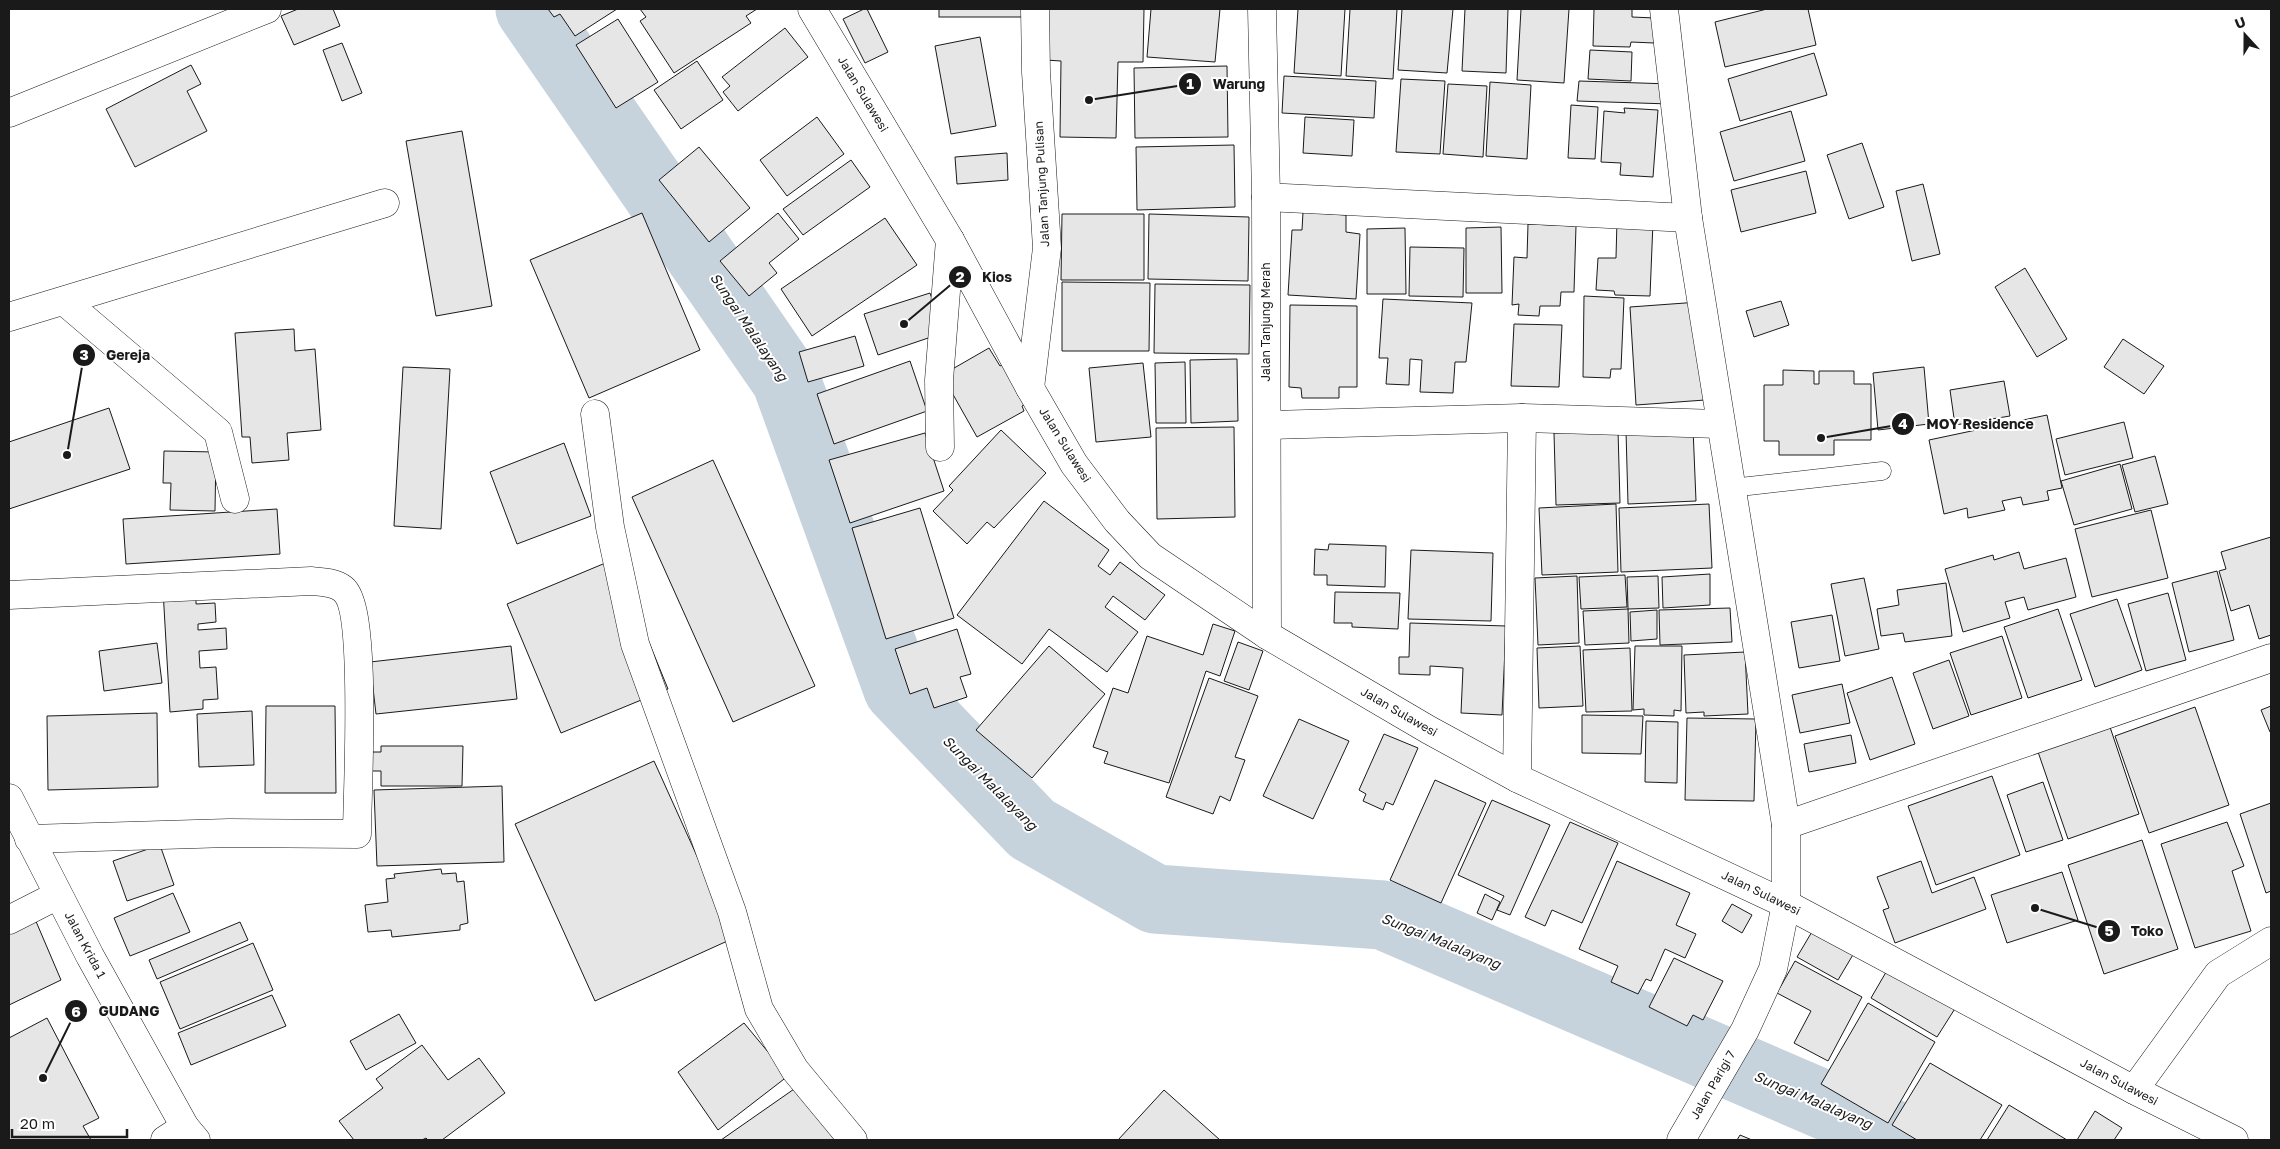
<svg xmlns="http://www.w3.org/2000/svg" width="2280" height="1149" font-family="'Golos Text',sans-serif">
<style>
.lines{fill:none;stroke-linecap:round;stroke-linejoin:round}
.river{stroke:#c6d2dc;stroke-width:69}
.building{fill:#e6e6e6;stroke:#1a1a1a}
.service-casing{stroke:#1a1a1a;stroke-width:19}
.minor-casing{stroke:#1a1a1a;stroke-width:29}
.tertiary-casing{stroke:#1a1a1a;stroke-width:29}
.secondary-casing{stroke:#1a1a1a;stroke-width:29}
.service{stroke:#fff;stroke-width:18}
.minor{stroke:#fff;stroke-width:28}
.tertiary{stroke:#fff;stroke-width:28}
.secondary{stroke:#fff;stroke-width:28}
.labels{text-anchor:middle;stroke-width:4;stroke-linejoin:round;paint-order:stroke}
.street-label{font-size:12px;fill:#1a1a1a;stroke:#fff}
.water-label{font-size:14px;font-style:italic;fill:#1a1a1a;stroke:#fff}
.leader{fill:none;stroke:#1a1a1a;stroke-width:2}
.callout-dot{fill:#1a1a1a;stroke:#fff;stroke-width:2}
.mark-label{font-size:15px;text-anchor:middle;font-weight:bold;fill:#fff}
.callout-label{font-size:14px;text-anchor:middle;font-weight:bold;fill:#1a1a1a;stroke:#fff;stroke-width:4;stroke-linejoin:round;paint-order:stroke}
</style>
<rect width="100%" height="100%" fill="#fff"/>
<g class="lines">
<polyline class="river" points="530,9 786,380 898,689 1032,829 1155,899 1383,915 1906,1140"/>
</g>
<g class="building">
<polygon points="298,9 333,9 340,26 294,45 281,16"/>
<polygon points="548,9 617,9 575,36 560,14 554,17"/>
<polygon points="640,9 757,9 746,16 751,23 674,73 640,21 646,17"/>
<polygon points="864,9 867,9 888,52 865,63 843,19"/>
<rect x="939" y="9" width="83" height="8"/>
<polygon points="1046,9 1144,9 1143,62 1118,62 1116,138 1060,137 1061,61 1045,60"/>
<polygon points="1151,9 1220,9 1215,62 1147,57"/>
<polygon points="1298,9 1345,9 1341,76 1294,73"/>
<polygon points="1350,9 1397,9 1393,79 1346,76"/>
<polygon points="1402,9 1453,9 1447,73 1398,70"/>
<polygon points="1465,9 1508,9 1506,73 1462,71"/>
<polygon points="1521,9 1569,9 1564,83 1517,80"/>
<polygon points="1594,9 1632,9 1632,17 1655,18 1654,43 1631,42 1630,47 1593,46"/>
<polygon points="1767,9 1808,9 1816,45 1725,67 1715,22"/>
<polygon points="618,19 658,82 616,108 576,45"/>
<polygon points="785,28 808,57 738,111 723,92 730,86 722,77"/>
<polygon points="980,37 996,126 951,134 935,46"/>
<polygon points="342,43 362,93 342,101 323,50"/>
<polygon points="1590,50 1632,52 1631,81 1588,79"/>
<polygon points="1814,53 1827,95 1740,121 1728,79"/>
<polygon points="697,61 723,100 681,129 654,90"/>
<polygon points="191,65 201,84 187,91 207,131 135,167 106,109"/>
<polygon points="1227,66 1228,137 1135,138 1134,68"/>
<polygon points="1284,76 1376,81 1374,118 1282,113"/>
<polygon points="1401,79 1445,81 1440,154 1396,152"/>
<polygon points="1579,81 1671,84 1670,104 1577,101"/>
<polygon points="1490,82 1531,85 1527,159 1486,156"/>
<polygon points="1448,84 1487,86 1483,157 1443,154"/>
<polygon points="1571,105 1598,107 1595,159 1568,158"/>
<polygon points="1624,108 1658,110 1653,177 1620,175 1621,163 1601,162 1604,111 1625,113"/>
<polygon points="1791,111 1805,161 1734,181 1720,132"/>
<polygon points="817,117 844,154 787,196 760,160"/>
<polygon points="1305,117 1354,120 1352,156 1303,153"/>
<polygon points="462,131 492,306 436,316 406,141"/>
<polygon points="1862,143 1884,207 1849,219 1827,155"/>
<polygon points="1234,145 1235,207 1137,210 1136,147"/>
<polygon points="699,147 750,208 709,242 659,180"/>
<polygon points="1007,153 1008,180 957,184 955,157"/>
<polygon points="851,160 870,187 803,235 783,209"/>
<polygon points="1806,171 1816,213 1741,232 1731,190"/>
<polygon points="1923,184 1940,254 1912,261 1896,191"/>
<polygon points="1303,212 1346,215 1346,232 1360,234 1356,299 1288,295 1292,230 1302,230"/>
<polygon points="642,213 700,350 589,398 530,260"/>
<polygon points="778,213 799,239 769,263 777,273 749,296 720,261"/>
<polygon points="1062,214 1144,214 1144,280 1061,280"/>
<polygon points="1149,214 1249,217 1248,281 1148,279"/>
<polygon points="885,218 917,265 812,336 781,289"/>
<polygon points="1617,220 1653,222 1650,296 1615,295 1614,291 1596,290 1598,258 1616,258"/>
<polygon points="1528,224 1576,226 1574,292 1561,292 1560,306 1540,306 1539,316 1518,315 1519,304 1512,305 1514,257 1527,258"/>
<polygon points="1501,227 1502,293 1466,293 1466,228"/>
<polygon points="1405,228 1406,294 1367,294 1367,229"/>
<polygon points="1410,247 1464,248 1463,297 1409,296"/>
<polygon points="2025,268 2067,339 2037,357 1995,287"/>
<polygon points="1062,282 1150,283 1149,351 1062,351"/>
<polygon points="1155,284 1250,285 1249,354 1154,353"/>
<polygon points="930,293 943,333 878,355 864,314"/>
<polygon points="1584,296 1624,298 1621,369 1611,369 1610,378 1583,377"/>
<polygon points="1383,299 1472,303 1466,362 1455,362 1453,393 1420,392 1422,360 1410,359 1409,385 1386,384 1388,358 1379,358"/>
<polygon points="1781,301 1789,325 1754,337 1746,311"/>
<polygon points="1699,302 1705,400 1636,405 1630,307"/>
<polygon points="1290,305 1357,306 1357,387 1339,387 1339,398 1302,398 1301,388 1289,387"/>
<polygon points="1514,324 1562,325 1559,387 1511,386"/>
<polygon points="294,329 295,351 315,349 321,430 287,433 289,460 252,463 250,437 242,437 235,333"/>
<polygon points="855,336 864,366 808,382 799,352"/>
<polygon points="2123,339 2164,366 2144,394 2104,367"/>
<polygon points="989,348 1000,366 1013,359 1035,399 1022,406 1024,411 977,437 942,375"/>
<polygon points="1237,359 1238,421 1191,423 1190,360"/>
<polygon points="910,361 927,411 834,444 817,394"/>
<polygon points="1185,362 1186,423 1156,423 1155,363"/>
<polygon points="1143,363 1151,437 1096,442 1089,368"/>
<polygon points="403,367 450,369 441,529 394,526"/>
<polygon points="1924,367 1929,424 1878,430 1873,373"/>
<polygon points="1783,370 1814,371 1814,384 1819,384 1819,371 1854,371 1854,384 1871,384 1871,440 1834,440 1834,455 1779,455 1779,441 1764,441 1764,385 1783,385"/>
<polygon points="2004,381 2010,416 1955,425 1950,390"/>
<polygon points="109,408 130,469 9,509 9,442"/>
<polygon points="2047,415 2062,488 2047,491 2049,500 2023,505 2021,497 2002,501 2005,510 1968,518 1967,508 1944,514 1929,440"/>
<polygon points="2124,422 2133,458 2065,475 2056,439"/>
<polygon points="1234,427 1235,517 1157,519 1156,428"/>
<polygon points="1693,428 1696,501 1628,504 1626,431"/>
<polygon points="1001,430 1046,473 994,528 987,522 967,544 933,511 953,490 949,486"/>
<polygon points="1618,430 1620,503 1556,505 1554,433"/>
<polygon points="925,433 944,491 850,523 829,460"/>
<polygon points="564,443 591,516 517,544 490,472"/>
<polygon points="164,451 216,452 215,511 170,510 171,483 163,483"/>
<polygon points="2155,456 2168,504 2135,512 2122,465"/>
<polygon points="713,460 815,686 733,722 632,497"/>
<polygon points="2120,464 2132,509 2074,525 2061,481"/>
<polygon points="1044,501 1109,550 1098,566 1110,575 1120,562 1165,595 1145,620 1113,596 1105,607 1138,632 1107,672 1049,629 1022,664 957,615"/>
<polygon points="1616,504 1618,572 1542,575 1539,508"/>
<polygon points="1709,504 1712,568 1621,572 1619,508"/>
<polygon points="920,508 954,618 886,639 852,528"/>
<polygon points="277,509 280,554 126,564 123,519"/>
<polygon points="2151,510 2168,578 2092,597 2075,529"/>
<polygon points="2271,537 2271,635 2259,639 2249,605 2231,611 2219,571 2226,569 2221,552"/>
<polygon points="1329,544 1386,546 1385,587 1327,585 1327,575 1314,575 1315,549 1328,550"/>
<polygon points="1411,550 1493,553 1491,621 1408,619"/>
<polygon points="2019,552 2024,569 2066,558 2076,597 2028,610 2024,597 2005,602 2010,618 1963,632 1945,569 1993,555 1994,560"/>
<polygon points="615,559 668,689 561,733 507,604"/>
<polygon points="2217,571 2234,640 2189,652 2172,583"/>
<polygon points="1710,574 1710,605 1663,608 1662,577"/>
<polygon points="1625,575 1627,607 1581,609 1579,577"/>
<polygon points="1577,576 1579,643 1538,645 1535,578"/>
<polygon points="1658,576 1659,608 1628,609 1627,577"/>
<polygon points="1864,578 1879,649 1845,656 1831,584"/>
<polygon points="1946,583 1952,636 1905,642 1903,633 1881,636 1877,609 1899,605 1897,590"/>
<polygon points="196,588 196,604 215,603 216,622 198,624 198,630 226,628 227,649 199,651 200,668 216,667 218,699 203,700 203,709 170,712 163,590"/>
<polygon points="1335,592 1400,593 1398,629 1352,627 1352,623 1334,623"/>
<polygon points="2168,593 2186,660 2146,671 2128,604"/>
<polygon points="2117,599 2142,670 2095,687 2070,614"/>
<polygon points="1730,608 1732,642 1660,645 1659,610"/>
<polygon points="1628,609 1629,643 1585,645 1583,611"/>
<polygon points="2058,609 2082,680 2028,698 2004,627"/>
<polygon points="1657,610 1657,639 1631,641 1630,612"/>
<polygon points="1832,615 1840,661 1799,668 1791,622"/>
<polygon points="1410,623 1506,626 1502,715 1461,713 1463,668 1430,666 1430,675 1399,674 1399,657 1409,657"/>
<polygon points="1213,624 1235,631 1220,676 1206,671 1169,783 1104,763 1108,752 1093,747 1113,688 1128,693 1147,636 1203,655"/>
<polygon points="957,629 971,674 960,677 967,697 934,708 927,688 910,694 895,649"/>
<polygon points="2002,636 2022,698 1971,715 1950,653"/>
<polygon points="1238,642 1263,651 1249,690 1224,681"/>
<polygon points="157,643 162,683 104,691 99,651"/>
<polygon points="511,646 517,699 376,714 370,662"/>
<polygon points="1049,646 1105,694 1032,778 976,730"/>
<polygon points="1580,646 1583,706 1539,708 1537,648"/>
<polygon points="1635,646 1682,646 1681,711 1674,710 1674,716 1644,715 1644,709 1633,710"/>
<polygon points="1630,648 1632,711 1586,712 1583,650"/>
<polygon points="1745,652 1748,714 1704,716 1704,712 1686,713 1684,655"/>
<polygon points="1949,660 1969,716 1933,729 1913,673"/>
<polygon points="1892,677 1915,744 1870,760 1847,693"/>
<polygon points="1209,678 1258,696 1235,757 1245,760 1230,801 1220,796 1213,814 1166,797"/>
<polygon points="1842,684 1850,723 1800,733 1792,695"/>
<polygon points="266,706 335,706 336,793 265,793"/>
<polygon points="2271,706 2271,732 2270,732 2261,710"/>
<polygon points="2195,707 2229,805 2149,833 2115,736"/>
<polygon points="252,711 254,765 199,767 197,714"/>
<polygon points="157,713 158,787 48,790 47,716"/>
<polygon points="1582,715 1643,716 1641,754 1582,753"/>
<polygon points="1687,718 1756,719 1754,801 1685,800"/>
<polygon points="1299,719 1349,741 1313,819 1263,796"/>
<polygon points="1646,721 1678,722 1677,783 1645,782"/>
<polygon points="2108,721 2139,814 2068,839 2036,746"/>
<polygon points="1384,734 1418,748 1393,805 1386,802 1383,810 1363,801 1366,794 1359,790"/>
<polygon points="1851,735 1856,763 1809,772 1804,744"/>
<polygon points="381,746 463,746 462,786 381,786 381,771 368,771 367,752 381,752"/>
<polygon points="654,761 734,938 595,1001 515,824"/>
<polygon points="1992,776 2020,855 1936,885 1908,806"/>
<polygon points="1435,780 1486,803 1441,903 1390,880"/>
<polygon points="2043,782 2063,840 2026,852 2007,795"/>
<polygon points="502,786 504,862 377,866 374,790"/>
<polygon points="1492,800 1550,825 1510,915 1497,910 1504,896 1458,875"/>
<polygon points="2271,803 2271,891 2266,893 2240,814"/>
<polygon points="1570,822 1618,843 1582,923 1552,910 1545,926 1525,917"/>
<polygon points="2227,822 2244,866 2232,871 2251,931 2195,948 2161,844"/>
<polygon points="2142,840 2178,949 2104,974 2068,865"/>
<polygon points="160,845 174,885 127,901 113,861"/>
<polygon points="1617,861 1690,893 1676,925 1696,934 1685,958 1665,949 1651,981 1646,979 1638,994 1611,982 1618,966 1579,949"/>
<polygon points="1921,861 1932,893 1974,877 1986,909 1895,943 1883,910 1889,908 1877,877"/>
<polygon points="441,869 442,874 456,873 457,882 464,881 468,923 460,925 460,930 392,937 391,930 368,932 365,905 388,902 386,879 395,878 394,874"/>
<polygon points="2062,872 2078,920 2007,943 1991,895"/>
<polygon points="173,893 190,932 130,956 114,918"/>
<polygon points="1485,894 1500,902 1492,920 1477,913"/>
<polygon points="1732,904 1752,915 1742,933 1722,921"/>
<polygon points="32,912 61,980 9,1005 9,923"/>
<polygon points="240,922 248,940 157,979 149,960"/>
<polygon points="1813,930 1854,953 1838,980 1797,957"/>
<polygon points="253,943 273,990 180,1029 160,982"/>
<polygon points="1674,958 1723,981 1703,1020 1693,1015 1687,1026 1649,1007"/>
<polygon points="1795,961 1862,997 1828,1061 1794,1043 1811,1011 1777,993"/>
<polygon points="1889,967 1956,1007 1937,1037 1871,998"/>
<polygon points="272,995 286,1026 191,1065 178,1033"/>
<polygon points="1868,1003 1935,1042 1888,1123 1821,1084"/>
<polygon points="399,1014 416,1043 366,1070 350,1041"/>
<polygon points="47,1018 99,1118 83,1126 91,1140 9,1140 9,1038"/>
<polygon points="744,1023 788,1076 718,1130 678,1072"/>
<polygon points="422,1045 448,1080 479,1058 505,1093 442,1140 428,1140 426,1138 422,1140 354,1140 339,1121 383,1088 376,1079"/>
<polygon points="1930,1063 2002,1105 1980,1140 1917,1140 1892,1125"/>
<polygon points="797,1087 835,1140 721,1140"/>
<polygon points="1164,1090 1220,1140 1118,1140"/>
<polygon points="2009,1105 2067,1140 1987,1140"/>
<polygon points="2095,1111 2122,1128 2114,1140 2077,1140"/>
<polygon points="1740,1135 1752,1140 1737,1140"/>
</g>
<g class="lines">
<defs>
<polyline id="service" points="1731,488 1882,471"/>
<g id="minor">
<polyline points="1262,9 1266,197 1267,635"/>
<polyline points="9,113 267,9"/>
<polyline points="1266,197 1688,218"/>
<polyline points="64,301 218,432 235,499"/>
<polyline points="9,317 385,203"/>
<polyline points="1030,388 1047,248 1036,72 1035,9"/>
<polyline points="595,414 610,527 635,644 732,912 759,1009 795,1070 853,1140"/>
<polyline points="1267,425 1522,418 1719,424"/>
<polyline points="940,447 939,380 950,240"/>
<path d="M9,595l302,-14c11,1 23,1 32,8 25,20 14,206 14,245l-128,-1 -200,6"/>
<polyline points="1517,778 1522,418"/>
<polyline points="1786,825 2271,658"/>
<polyline points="9,920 58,895"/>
<polyline points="2134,1090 2218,974 2271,941"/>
<polyline points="165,1140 185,1127"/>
</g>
<g id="tertiary">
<polyline points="812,9 950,240 1030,388 1074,464 1117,521 1150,556 1267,635 1429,730 1517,778 1786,904 1773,969 1745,1030 1681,1140"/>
<polyline points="9,798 90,956 185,1127 196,1140"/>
</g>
<polyline id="secondary" points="1664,9 1688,218 1786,825 1786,904 2134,1090 2234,1140"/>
</defs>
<use href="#service" class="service-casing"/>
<use href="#minor" class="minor-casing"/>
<use href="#tertiary" class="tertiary-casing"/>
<use href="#secondary" class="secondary-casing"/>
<use href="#service" class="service"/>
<use href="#minor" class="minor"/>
<use href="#tertiary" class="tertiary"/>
<use href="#secondary" class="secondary"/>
</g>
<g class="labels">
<g class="street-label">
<text transform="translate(863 94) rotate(59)" y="4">Jalan Sulawesi</text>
<text transform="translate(1042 184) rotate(-93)" y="4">Jalan Tanjung Pulisan</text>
<text transform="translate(1266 322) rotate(-90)" y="4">Jalan Tanjung Merah</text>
<text transform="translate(1065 445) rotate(58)" y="4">Jalan Sulawesi</text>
<text transform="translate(1399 712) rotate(30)" y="4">Jalan Sulawesi</text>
<text transform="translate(1761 893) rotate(26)" y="4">Jalan Sulawesi</text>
<text transform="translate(85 945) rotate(62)" y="4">Jalan Krida 1</text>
<text transform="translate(2119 1082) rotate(28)" y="4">Jalan Sulawesi</text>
<text transform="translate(1713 1085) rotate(-60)" y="4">Jalan Parigi 7</text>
</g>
<g class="water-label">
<text transform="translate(749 327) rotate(56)" y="5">Sungai Malalayang</text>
<text transform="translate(990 783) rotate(45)" y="5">Sungai Malalayang</text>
<text transform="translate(1441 941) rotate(22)" y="5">Sungai Malalayang</text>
<text transform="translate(1813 1100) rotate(23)" y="5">Sungai Malalayang</text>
</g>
</g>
<path class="leader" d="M1089 100L1190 84M904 324L960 277M67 455L84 355M1821 438L1903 424M2035 908L2109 931M43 1078L76 1011"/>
<g class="callout-dot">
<circle cx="1089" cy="100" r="5"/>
<circle cx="904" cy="324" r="5"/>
<circle cx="67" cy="455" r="5"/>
<circle cx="1821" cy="438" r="5"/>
<circle cx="2035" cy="908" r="5"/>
<circle cx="43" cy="1078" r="5"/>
<circle cx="1190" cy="84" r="12"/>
<circle cx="960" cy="277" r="12"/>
<circle cx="84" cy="355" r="12"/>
<circle cx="1903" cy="424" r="12"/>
<circle cx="2109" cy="931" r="12"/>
<circle cx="76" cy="1011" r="12"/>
</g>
<g class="mark-label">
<text x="1190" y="89">1</text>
<text x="960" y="282">2</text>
<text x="84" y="360">3</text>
<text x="1903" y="429">4</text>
<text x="2109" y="936">5</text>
<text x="76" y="1017">6</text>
</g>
<g class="callout-label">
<text x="1239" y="89">Warung</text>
<text x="997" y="282">Kios</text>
<text x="128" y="360">Gereja</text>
<text x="1980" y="429">MOY Residence</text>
<text x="2147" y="936">Toko</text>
<text x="129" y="1016">GUDANG</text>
</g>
<rect width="2280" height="1149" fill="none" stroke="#1a1a1a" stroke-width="20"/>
<g transform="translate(2245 35) rotate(339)" stroke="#ffffff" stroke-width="4" paint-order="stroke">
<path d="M0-4L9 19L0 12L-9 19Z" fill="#1a1a1a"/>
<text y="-8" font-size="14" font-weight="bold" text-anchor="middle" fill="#1a1a1a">U</text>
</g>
<path d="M12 1129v8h115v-8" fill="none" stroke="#1a1a1a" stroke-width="2.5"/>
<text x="20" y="1129" font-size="15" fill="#1a1a1a" stroke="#ffffff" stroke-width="4" paint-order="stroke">20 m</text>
</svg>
